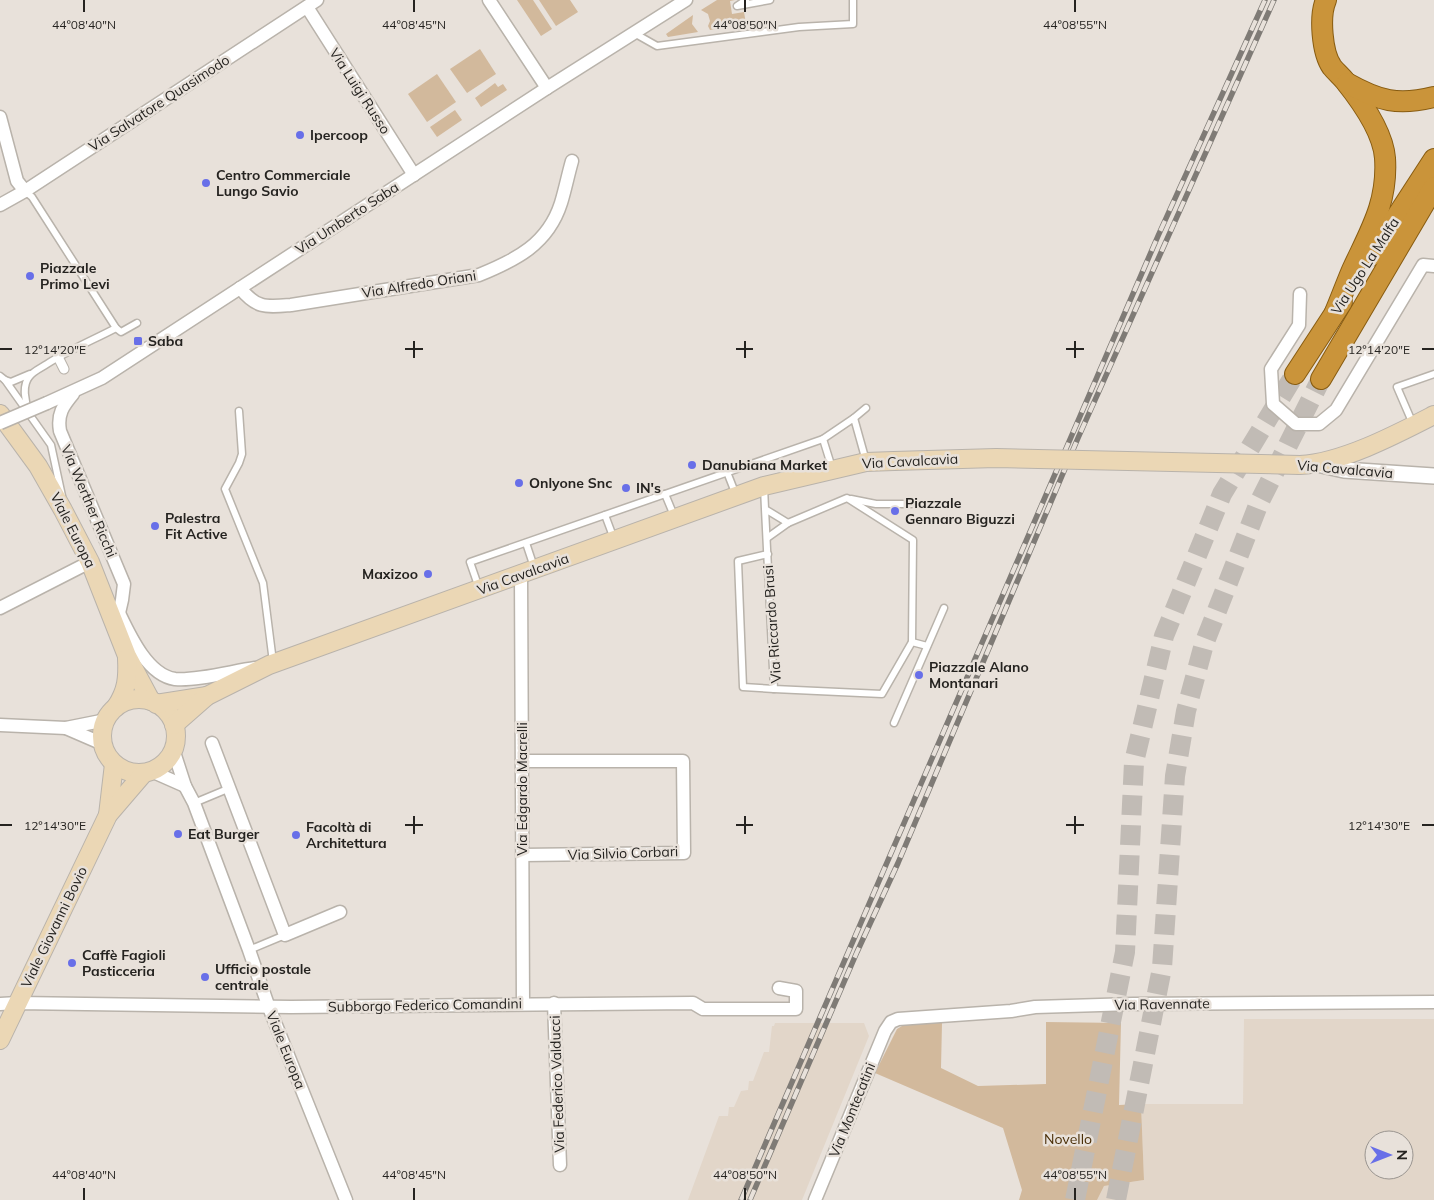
<svg xmlns="http://www.w3.org/2000/svg" width="1434" height="1200" font-family="Mulish,sans-serif">
<style>
.built{fill:#e2d6c9;fill-rule:evenodd}
.green{fill:#d2b99c}
.lines{fill:none;stroke-linecap:round;stroke-linejoin:round}
.trunk-tunnel{stroke:#c1bbb5;stroke-width:20;stroke-dasharray:20 10;stroke-linecap:butt}
.service-casing{stroke:#b9b3ab;stroke-width:9}
.pedestrian-casing{stroke:#b9b3ab;stroke-width:11}
.minor-casing{stroke:#b9b3ab;stroke-width:15}
.tertiary-casing{stroke:#b9b3ab;stroke-width:18}
.secondary-casing{stroke:#b9b3ab;stroke-width:20}
.trunk-casing{stroke:#885c11;stroke-width:22}
.service{stroke:#fff;stroke-width:6}
.pedestrian{stroke:#fff;stroke-width:9}
.minor{stroke:#fff;stroke-width:12}
.tertiary{stroke:#fff;stroke-width:15}
.secondary{stroke:#ebd7b5;stroke-width:18}
.trunk{stroke:#ca943a;stroke-width:20}
.rail-casing{stroke:#7f7b76;stroke-width:5.5}
.rail{stroke:#e8e1da;stroke-width:4;stroke-dasharray:11;stroke-linecap:butt}
.minor-bridge-casing{stroke:#b9b3ab;stroke-width:15;stroke-linecap:butt}
.secondary-bridge-casing{stroke:#b9b3ab;stroke-width:20;stroke-linecap:butt}
.minor-bridge{stroke:#fff;stroke-width:12}
.secondary-bridge{stroke:#ebd7b5;stroke-width:18}
.ticks{fill:none;stroke:#252320;stroke-width:2}
.poi-dot{fill:#686fe8;stroke:#e8e1da;stroke-width:2}
.labels{text-anchor:middle;stroke-width:5;stroke-linejoin:round;paint-order:stroke}
.street-label{font-size:14px;fill:#252320;stroke:#e8e1da}
.poi-label{font-size:14px;font-weight:bold;fill:#252320;stroke:#e8e1da;text-anchor:start}
.park-label{font-size:14px;fill:#472c04;stroke:#e8e1da}
.ticks-label{font-size:12px;text-anchor:middle;fill:#252320;stroke:#e8e1da;stroke-width:5;stroke-linejoin:round;paint-order:stroke}
</style>
<rect width="100%" height="100%" fill="#e8e1da"/>
<g class="built">
<path d="M1244,1019h190v181h-337l7,-14 40,-6 -3,-76h102zM1374,1140h30v30h-30z"/>
<polygon points="775,1023 864,1023 869,1036 802,1200 688,1200 719,1116 728,1116 729,1107 734,1107 741,1091 748,1090 749,1081 753,1081 764,1052 769,1052 772,1026 774,1026"/>
</g>
<g class="green">
<polygon points="517,0 533,0 552,29 541,36"/>
<polygon points="539,0 570,0 578,12 556,26"/>
<polygon points="717,0 735,0 730,1 732,14 744,12 746,24 710,30 708,26 710,21 708,14 701,10"/>
<polygon points="693,15 692,24 698,32 668,37 666,34"/>
<polygon points="480,49 496,74 467,93 450,69"/>
<polygon points="437,74 456,102 427,122 408,94"/>
<polygon points="495,83 498,87 503,84 507,90 481,107 475,98"/>
<polygon points="455,110 462,120 437,137 430,127"/>
<polygon points="931,1022 942,1023 941,1068 978,1086 1046,1084 1046,1022 1121,1023 1119,1105 1141,1104 1144,1180 1104,1186 1097,1200 1019,1200 1022,1190 1003,1128 875,1073 897,1029 907,1023"/>
</g>
<g class="lines">
<g class="trunk-tunnel">
<polyline points="1075,1200 1125,952 1134,762 1164,636 1222,494 1295,374"/>
<polyline points="1116,1200 1162,968 1175,776 1186,711 1204,644 1259,503 1321,379"/>
</g>
<defs>
<g id="service">
<polyline points="746,0 737,6 770,0"/>
<polyline points="634,33 657,46 799,27 853,24 853,0"/>
<path d="M25,191l7,6 84,131c-23,12 -47,22 -69,36 -6,4 -14,7 -18,13 -7,9 -4,25 0,34"/>
<polyline points="116,328 121,332 137,323"/>
<polyline points="0,376 5,380 51,445 62,496"/>
<polyline points="5,380 11,382 30,374"/>
<polyline points="239,411 242,454 239,463 225,489 263,583 273,662"/>
<polyline points="854,418 866,408"/>
<polyline points="1413,424 1397,387 1434,374"/>
<polyline points="832,468 823,439 854,418 866,461"/>
<polyline points="727,472 736,495"/>
<polyline points="764,487 765,509 788,523 847,498 913,540 912,642 882,694 774,689 765,509"/>
<polyline points="665,494 675,518"/>
<polyline points="851,499 876,504 911,504"/>
<polyline points="605,515 614,539"/>
<polyline points="767,538 788,523"/>
<polyline points="526,543 534,567"/>
<polyline points="768,554 738,561 743,687 774,689"/>
<polyline points="479,588 470,562 823,439"/>
<polyline points="912,642 927,646"/>
<polyline points="894,723 944,608"/>
<polyline points="194,803 230,788"/>
<polyline points="249,950 285,935"/>
</g>
<polyline id="pedestrian" points="58,357 64,369"/>
<g id="minor">
<polyline points="489,0 547,88"/>
<polyline points="307,7 414,175"/>
<polyline points="0,117 17,181 25,191"/>
<polyline points="0,205 25,191 317,0"/>
<path d="M240,288c17,21 26,19 51,17l188,-30c37,-15 69,-31 82,-72 4,-13 7,-28 11,-42"/>
<polyline points="1300,294 1299,325 1271,369 1273,404 1296,424 1319,424 1336,410 1423,265 1434,266"/>
<path d="M73,394c-10,12 -16,20 -13,37l64,153 -2,16 -3,13"/>
<polyline points="47,403 102,378 547,88 686,0"/>
<polyline points="521,575 523,1004"/>
<polyline points="0,608 90,562 93,567"/>
<path d="M118,611c11,23 29,64 57,68 22,2 58,-8 80,-11"/>
<polyline points="0,725 66,728 106,720"/>
<polyline points="66,728 103,744"/>
<polyline points="212,743 285,935 340,912"/>
<polyline points="173,749 185,786 194,803 249,950 268,1005 346,1200"/>
<polyline points="522,761 683,761 684,853 522,855"/>
<polyline points="151,771 185,786"/>
<polyline points="554,1003 560,1165"/>
<polyline points="0,1004 18,1003 291,1007 693,1003 703,1009 796,1009 796,991 779,988"/>
<polyline points="815,1200 885,1031 891,1022 898,1019 1011,1011 1035,1007 1133,1004 1434,1002"/>
</g>
<polyline id="tertiary" points="1317,464 1344,470 1434,476"/>
<g id="secondary">
<polyline points="0,414 38,466 63,510 90,562 127,656 151,701"/>
<path d="M1300,465c42,-2 97,-31 134,-50"/>
<circle cx="139" cy="736" r="37"/>
<polyline points="156,704 207,696"/>
<path d="M116,707c11,-17 12,-29 11,-49"/>
<polyline points="174,725 207,696 269,665 764,486 866,462 894,461"/>
<polyline points="108,815 114,764"/>
<polyline points="0,1040 108,815 144,773"/>
</g>
<g id="trunk">
<path d="M1326,0c-7,16 -4,53 6,67 4,5 9,9 13,14 16,20 38,51 40,77 3,45 -15,73 -33,112 -6,14 -11,28 -17,42"/>
<path d="M1347,83c32,18 51,23 87,14"/>
<polyline points="1371,256 1434,159"/>
<polyline points="1295,374 1342,302"/>
<polyline points="1321,379 1434,187"/>
</g>
</defs>
<use href="#service" class="service-casing"/>
<use href="#pedestrian" class="pedestrian-casing"/>
<use href="#minor" class="minor-casing"/>
<use href="#tertiary" class="tertiary-casing"/>
<use href="#secondary" class="secondary-casing"/>
<use href="#trunk" class="trunk-casing"/>
<use href="#service" class="service"/>
<use href="#pedestrian" class="pedestrian"/>
<use href="#minor" class="minor"/>
<use href="#tertiary" class="tertiary"/>
<use href="#secondary" class="secondary"/>
<use href="#trunk" class="trunk"/>
<defs>
<g id="rail">
<polyline points="741,1200 1158,236 1265,0"/>
<polyline points="750,1200 857,952 898,863 1078,438 1274,0"/>
</g>
</defs>
<use href="#rail" class="rail-casing"/>
<use href="#rail" class="rail"/>
<defs>
<polyline id="minor-bridge" points="0,423 47,403"/>
<polyline id="secondary-bridge" points="894,461 996,458 1300,465"/>
</defs>
<use href="#minor-bridge" class="minor-bridge-casing"/>
<use href="#secondary-bridge" class="secondary-bridge-casing"/>
<use href="#minor-bridge" class="minor-bridge"/>
<use href="#secondary-bridge" class="secondary-bridge"/>
</g>
<path class="ticks" d="M84,0v12M414,0v12M745,0v12M1075,0v12M414,341v17M745,341v17M1075,341v17M0,349h12M405,349h18M736,349h17M1066,349h18M1422,349h12M414,816v18M745,816v18M1075,816v18M0,825h12M405,825h18M736,825h17M1066,825h18M1422,825h12M84,1188v12M414,1188v12M745,1188v12M1075,1188v12"/>
<g class="poi-dot">
<circle cx="300" cy="135" r="5"/>
<circle cx="206" cy="183" r="5"/>
<circle cx="30" cy="276" r="5"/>
<rect x="133" y="336" width="10" height="10" rx="2.5"/>
<circle cx="692" cy="465" r="5"/>
<circle cx="519" cy="483" r="5"/>
<circle cx="626" cy="488" r="5"/>
<circle cx="895" cy="511" r="5"/>
<circle cx="155" cy="526" r="5"/>
<circle cx="428" cy="574" r="5"/>
<circle cx="919" cy="675" r="5"/>
<circle cx="178" cy="834" r="5"/>
<circle cx="296" cy="835" r="5"/>
<circle cx="72" cy="963" r="5"/>
<circle cx="205" cy="977" r="5"/>
</g>
<g class="labels">
<g class="street-label">
<text transform="translate(360 91) rotate(57)" y="5">Via Luigi Russo</text>
<text transform="translate(159 103) rotate(-33)" y="5">Via Salvatore Quasimodo</text>
<text transform="translate(347 218) rotate(-33)" y="5">Via Umberto Saba</text>
<text transform="translate(1365 266) rotate(-57)" y="5">Via Ugo La Malfa</text>
<text transform="translate(419 284) rotate(-9)" y="5">Via Alfredo Oriani</text>
<text transform="translate(910 461) rotate(-3)" y="5">Via Cavalcavia</text>
<text transform="translate(1345 469) rotate(5)" y="5">Via Cavalcavia</text>
<text transform="translate(89 501) rotate(67)" y="5">Via Werther Ricchi</text>
<text transform="translate(73 530) rotate(63)" y="5">Viale Europa</text>
<text transform="translate(523 574) rotate(-20)" y="5">Via Cavalcavia</text>
<text transform="translate(772 624) rotate(-94)" y="5">Via Riccardo Brusi</text>
<text transform="translate(522 789) rotate(-90)" y="5">Via Edgardo Macrelli</text>
<text transform="translate(623 853) rotate(-2)" y="5">Via Silvio Corbari</text>
<text transform="translate(54 927) rotate(-64)" y="5">Viale Giovanni Bovio</text>
<text transform="translate(1162 1004) rotate(-1)" y="5">Via Ravennate</text>
<text transform="translate(425 1005) rotate(-1)" y="5">Subborgo Federico Comandini</text>
<text transform="translate(286 1050) rotate(68)" y="5">Viale Europa</text>
<text transform="translate(557 1084) rotate(-92)" y="5">Via Federico Valducci</text>
<text transform="translate(852 1110) rotate(-68)" y="5">Via Montecatini</text>
</g>
<g class="poi-label">
<text x="310" y="140">Ipercoop</text>
<text x="216" y="180">Centro Commerciale<tspan x="216" dy="16">Lungo Savio</tspan></text>
<text x="40" y="273">Piazzale<tspan x="40" dy="16">Primo Levi</tspan></text>
<text x="148" y="346">Saba</text>
<text x="702" y="470">Danubiana Market</text>
<text x="529" y="488">Onlyone Snc</text>
<text x="636" y="493">IN's</text>
<text x="905" y="508">Piazzale<tspan x="905" dy="16">Gennaro Biguzzi</tspan></text>
<text x="165" y="523">Palestra<tspan x="165" dy="16">Fit Active</tspan></text>
<text x="418" y="579" text-anchor="end">Maxizoo</text>
<text x="929" y="672">Piazzale Alano<tspan x="929" dy="16">Montanari</tspan></text>
<text x="306" y="832">Facoltà di<tspan x="306" dy="16">Architettura</tspan></text>
<text x="188" y="839">Eat Burger</text>
<text x="82" y="960">Caffè Fagioli<tspan x="82" dy="16">Pasticceria</tspan></text>
<text x="215" y="974">Ufficio postale<tspan x="215" dy="16">centrale</tspan></text>
</g>
<g class="park-label">
<text x="1068" y="1144">Novello</text>
</g>
</g>
<g class="ticks-label">
<text x="84" y="29">44°08'40"N</text>
<text x="414" y="29">44°08'45"N</text>
<text x="745" y="29">44°08'50"N</text>
<text x="1075" y="29">44°08'55"N</text>
<text x="1379" y="354">12°14'20"E</text>
<text x="55" y="354">12°14'20"E</text>
<text x="1379" y="830">12°14'30"E</text>
<text x="55" y="830">12°14'30"E</text>
<text x="84" y="1179">44°08'40"N</text>
<text x="414" y="1179">44°08'45"N</text>
<text x="745" y="1179">44°08'50"N</text>
<text x="1075" y="1179">44°08'55"N</text>
</g>
<g transform="translate(1389 1155) rotate(90)"><circle r="24" fill="#e8e1da" stroke="#9a9590"/>
<path d="M0-4L9 19L0 12L-9 19Z" fill="#686fe8"/>
<text y="-8" font-size="14" font-weight="bold" text-anchor="middle" fill="#252320">N</text>
</g>
</svg>
